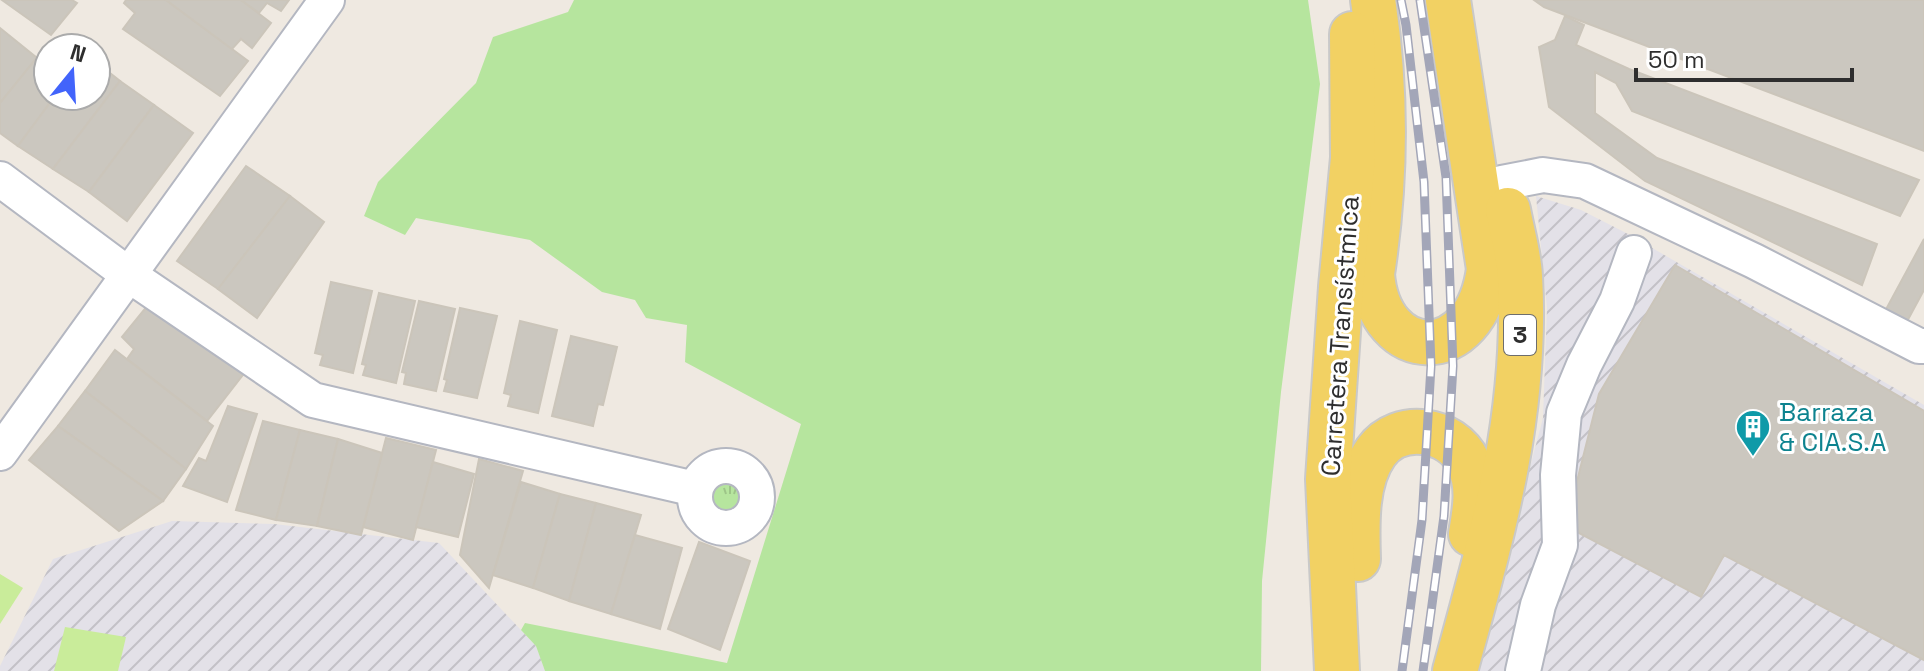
<svg xmlns="http://www.w3.org/2000/svg" width="1924" height="671" font-family="'Space Grotesk',sans-serif">
<style>
.industrial{fill:url(#industrial-furrows)}
.grass{fill:#b6e59e}
.park{fill:url(#park-tufts)}
.pitch{fill:#c9ec9a}
.building{fill:#cbc7bf;stroke:#cbc5ba;stroke-width:2}
.lines{fill:none;stroke-linecap:round;stroke-linejoin:round}
.minor-casing{stroke:#b4b7c1;stroke-width:38}
.major-casing{stroke:#c9c9c9;stroke-width:48}
.minor{stroke:#fff;stroke-width:34}
.major{stroke:#f2d163;stroke-width:44}
.rail-casing{stroke:#a3a6b8;stroke-width:9}
.rail{stroke:#fff;stroke-width:6;stroke-dasharray:18;stroke-linecap:butt}
.labels{text-anchor:middle;stroke-width:6;stroke-linejoin:round;paint-order:stroke}
.shield{fill:#fff;stroke:#6d6d6d;stroke-width:2}
.shield-label{font-size:24px;font-weight:bold;fill:#2e2e2e}
.street-label{font-size:26px;fill:#2e2e2e;stroke:#fff}
.culture-label{font-size:26px;fill:#0d838f;stroke:#fff;text-anchor:start}
</style>
<defs>
<pattern id="industrial-furrows" width="10" height="10" patternUnits="userSpaceOnUse" patternTransform="scale(2)"><rect width="10" height="10" fill="#e3e1e8"/><path d="M-1 1l2-2M0 10L10 0M9 11l2-2" fill="none" stroke="#c3c1c7"/></pattern>
<pattern id="park-tufts" width="24" height="20" patternUnits="userSpaceOnUse" patternTransform="scale(2)"><rect width="24" height="20" fill="#b6e59e"/><path d="M3 7l-1-3M5 7V3M7 7l1-3M15 17l-1-3M17 17v-4M19 17l1-3" fill="none" stroke="#9dc588"/></pattern>
</defs>
<rect width="100%" height="100%" fill="#efe9e1"/>
<g class="industrial">
<polygon points="1536,196 1581,210 1628,234 1924,405 1924,671 1476,671 1543,418 1547,308"/>
<polygon points="172,521 274,524 439,543 536,646 545,671 0,671 0,666 53,559"/>
</g>
<polygon class="grass" points="574,0 1308,0 1320,84 1281,392 1262,581 1261,671 545,671 536,646 521,630 525,623 727,663 801,424 685,362 687,325 646,318 635,300 602,292 530,240 416,218 405,235 364,216 378,182 476,83 493,37 568,12"/>
<circle class="park" cx="727" cy="497" r="23"/>
<g class="pitch">
<polygon points="0,574 23,588 0,624"/>
<polygon points="65,627 126,637 118,671 54,671"/>
</g>
<g class="building">
<polygon points="2,0 72,0 77,3 51,35"/>
<polygon points="126,0 166,0 248,61 220,96 123,29 135,13 124,3"/>
<polygon points="166,0 241,0 271,23 252,48 241,39 232,49"/>
<polygon points="241,0 289,0 281,11 267,3 259,13"/>
<polygon points="1534,0 1924,0 1924,151 1544,7"/>
<polygon points="1565,16 1584,25 1576,45 1629,69 1919,180 1900,216 1632,111 1616,83 1595,72 1595,113 1657,158 1877,244 1862,285 1645,181 1549,107 1539,47 1555,40"/>
<polygon points="0,28 37,58 0,103"/>
<polygon points="47,45 51,48 48,48 48,96 55,96 18,146 0,133 0,103"/>
<polygon points="96,62 120,81 53,169 18,146 55,96 96,96"/>
<polygon points="120,81 154,105 89,192 53,169"/>
<polygon points="154,105 193,133 127,221 89,192"/>
<polygon points="246,166 290,196 218,289 177,261"/>
<polygon points="290,196 324,222 257,318 218,289"/>
<polygon points="1924,239 1924,290 1905,325 1884,313"/>
<polygon points="1675,265 1924,411 1924,660 1724,555 1701,597 1579,533 1571,505 1599,394"/>
<polygon points="331,282 372,291 353,373 320,365 323,355 315,353"/>
<polygon points="379,293 415,301 396,383 363,375 366,365 362,364"/>
<polygon points="153,299 246,371 207,421 127,359 134,349 122,337"/>
<polygon points="419,301 455,309 436,391 404,384 406,373 402,372"/>
<polygon points="460,308 497,316 477,398 444,391 447,380 444,379"/>
<polygon points="520,321 557,330 538,413 508,406 511,395 504,393"/>
<polygon points="571,336 617,347 603,405 598,404 593,426 552,416"/>
<polygon points="115,350 213,426 186,469 85,391"/>
<polygon points="85,391 186,469 163,501 58,426"/>
<polygon points="228,406 257,414 227,502 183,486 199,458 206,461"/>
<polygon points="263,421 300,430 276,520 236,510"/>
<polygon points="58,426 163,501 119,531 29,460"/>
<polygon points="300,430 338,439 317,526 276,520"/>
<polygon points="386,438 436,450 413,540 363,527"/>
<polygon points="338,439 382,453 361,535 317,526"/>
<polygon points="479,459 523,471 489,588 460,555"/>
<polygon points="433,462 474,474 458,537 416,527"/>
<polygon points="521,482 560,494 533,588 493,575"/>
<polygon points="560,494 596,503 569,601 533,588"/>
<polygon points="596,503 641,515 611,614 569,601"/>
<polygon points="635,535 682,548 660,629 611,614"/>
<polygon points="699,542 750,561 720,650 668,629"/>
</g>
<g class="lines">
<defs>
<g id="minor">
<polyline points="0,179 129,275 313,400 695,489"/>
<polyline points="1502,183 1543,175 1585,181 1754,261 1919,346 1924,346"/>
<polyline points="0,453 327,0"/>
<circle cx="726" cy="497" r="31"/>
<polyline points="1523,671 1538,605 1560,545 1558,475 1564,413 1584,365 1617,301 1634,253"/>
</g>
<g id="major">
<path d="M1373,0c14,92 13,182 -1,274 7,90 104,94 117,-5l-41,-269"/>
<path d="M1358,559c-1,-34 -3,-78 18,-107 23,-32 76,-24 92,10 12,23 7,48 3,72"/>
<polyline points="1337,671 1328,479 1341,287 1353,158 1352,34"/>
<path d="M1455,671c36,-132 73,-255 65,-395 -1,-21 -8,-44 -12,-66"/>
</g>
</defs>
<use href="#minor" class="minor-casing"/>
<use href="#major" class="major-casing"/>
<use href="#minor" class="minor"/>
<use href="#major" class="major"/>
<defs>
<g id="rail">
<polyline points="1401,0 1406,25 1424,182 1431,366 1422,520 1402,671"/>
<polyline points="1420,0 1446,177 1453,366 1444,516 1423,671"/>
</g>
</defs>
<use href="#rail" class="rail-casing"/>
<use href="#rail" class="rail"/>
</g>
<defs>
<symbol id="building-pin" viewBox="-11 -11 22 30"><path d="M0 17L-7.5 6A9.5 9.5 0 1 1 7.5 6Z" fill="#0f9aa8" stroke="#fff"/><path d="M-4-6H4V6H1V3H-1V6H-4ZM-2.5-4.3h1.7v1.8h-1.7ZM.8-4.3h1.7v1.8H.8ZM-2.5-1h1.7V.8h-1.7ZM.8-1h1.7V.8H.8Z" fill="#fff"/></symbol>
</defs>
<g fill-rule="evenodd">
<use href="#building-pin" x="1733" y="407" width="40" height="54"/>
</g>
<g class="labels">
<rect class="shield" x="1504" y="315" width="32" height="40" rx="6"/>
<g class="shield-label">
<text x="1520" y="343">3</text>
</g>
<g class="street-label">
<text transform="translate(1340 336) rotate(-86)" y="9">Carretera Transístmica</text>
</g>
<g class="culture-label">
<text x="1779" y="421">Barraza<tspan x="1779" dy="30">&amp; CIA.S.A</tspan></text>
</g>
</g>
<g transform="translate(72 72) rotate(18)"><circle r="38" fill="#ffffff" stroke="#ababab" stroke-width="2"/>
<path d="M0-6L14 30L0 20L-14 30Z" fill="#4264fb"/>
<text y="-12" font-size="22" font-weight="bold" text-anchor="middle" fill="#2e2e2e">N</text>
</g>
<path d="M1636 68v12h216v-12" fill="none" stroke="#2e2e2e" stroke-width="4"/>
<text x="1648" y="68" font-size="24" fill="#2e2e2e" stroke="#ffffff" stroke-width="6" paint-order="stroke">50 m</text>
</svg>
